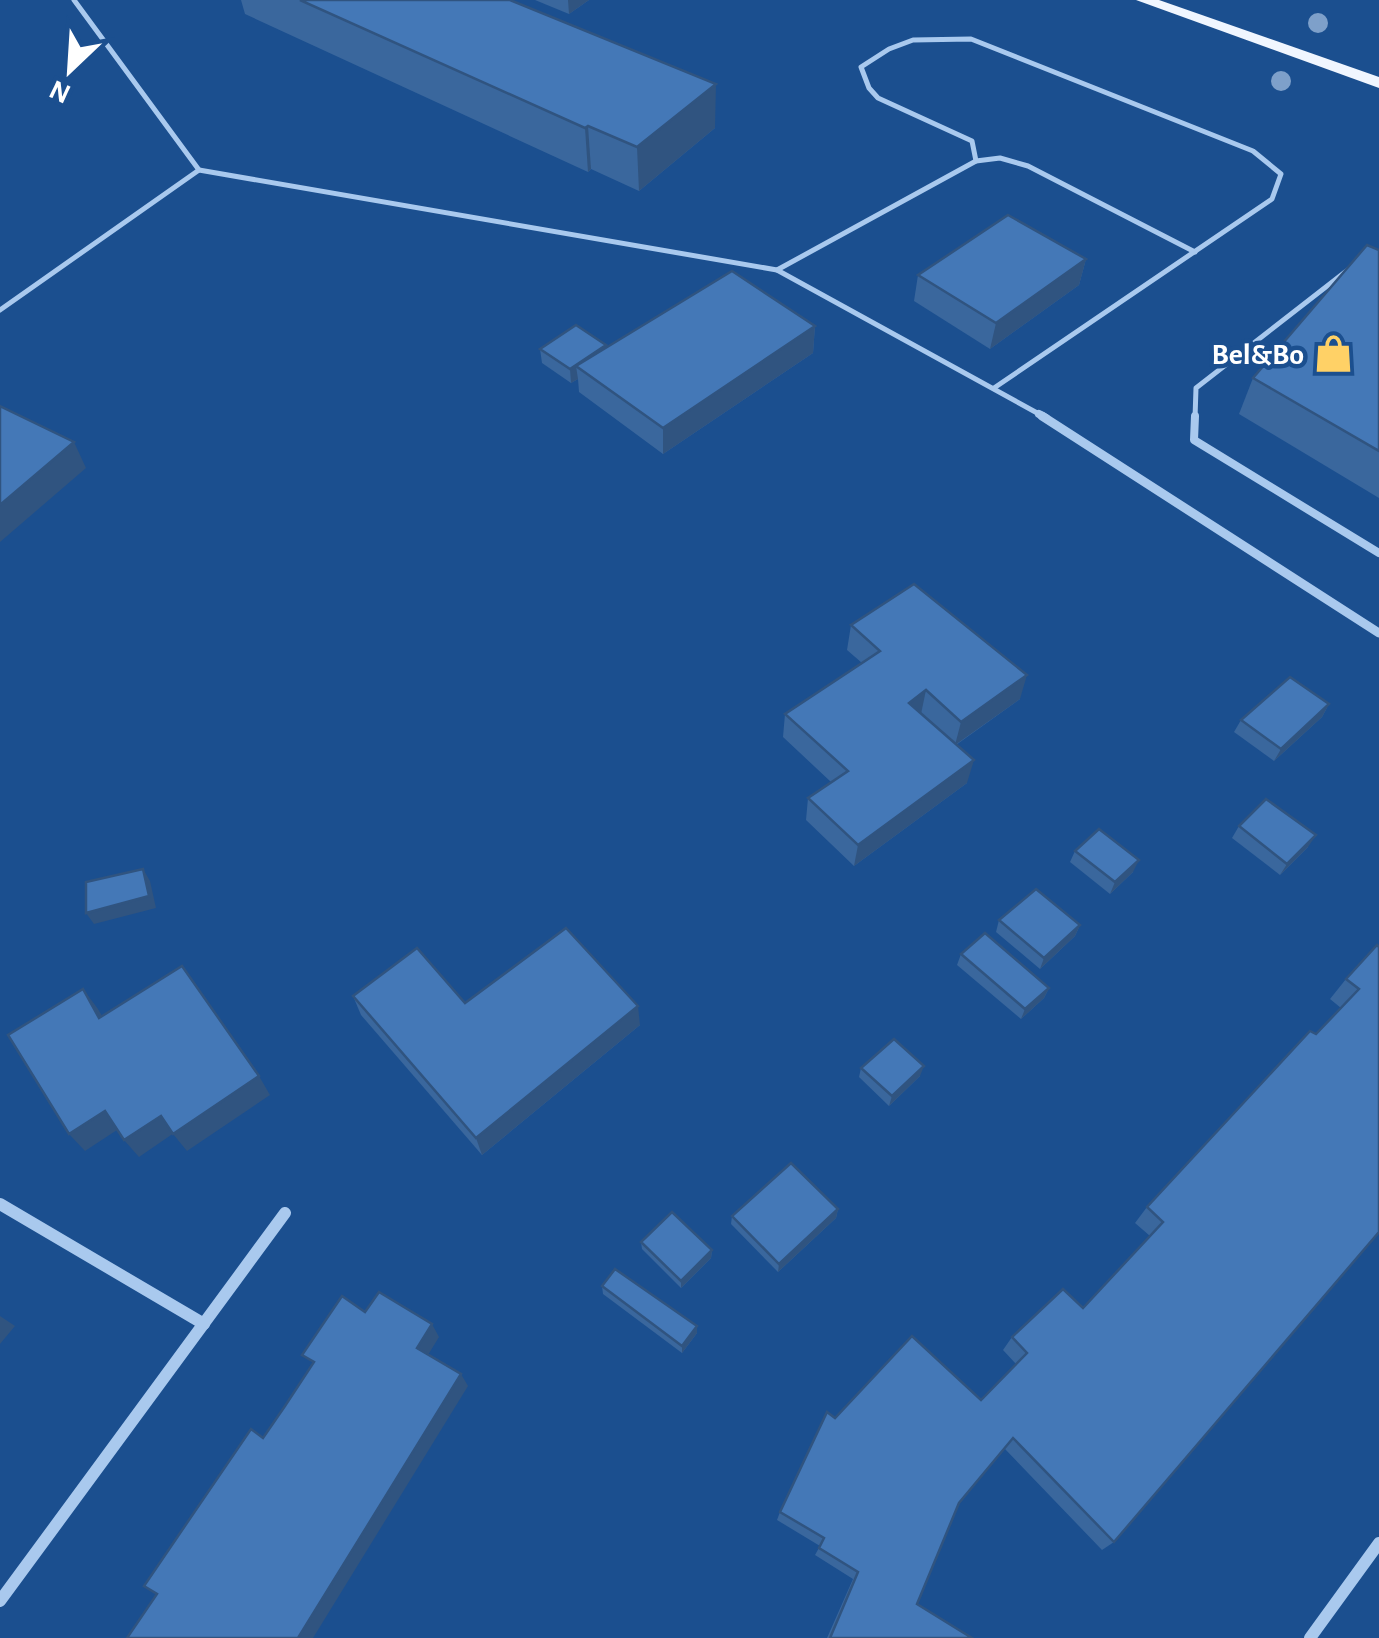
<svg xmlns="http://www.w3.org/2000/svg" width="1379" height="1638" font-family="'Alegreya Sans',sans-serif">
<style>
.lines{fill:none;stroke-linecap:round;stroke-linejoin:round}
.service-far1{stroke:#a9c9ee;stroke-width:5}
.service{stroke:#a9c9ee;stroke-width:8}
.minor-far2{stroke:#a9c9ee;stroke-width:8}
.minor-far1{stroke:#a9c9ee;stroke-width:9}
.minor{stroke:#a9c9ee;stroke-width:12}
.primary{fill:#f0f6ff;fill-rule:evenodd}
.tree{fill:#7ea0ca}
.wall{fill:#3a679d}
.shaded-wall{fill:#305480}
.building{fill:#4478b7;stroke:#305480;stroke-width:2.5}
.labels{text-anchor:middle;stroke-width:9;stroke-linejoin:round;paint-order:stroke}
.far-poi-label{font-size:30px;font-weight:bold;fill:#fff;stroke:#1b4f8f;text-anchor:end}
</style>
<rect width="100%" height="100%" fill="#1b4f8f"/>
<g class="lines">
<g class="service-far1">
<polyline points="74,0 199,170"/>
<polyline points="976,161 972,141 878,98 869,88 861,67 889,49 913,40 971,39 1253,151 1281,174 1272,199 994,388"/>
<polyline points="777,270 976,161 1000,158 1028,166 1195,252"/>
<polyline points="0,310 199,170 777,270 1039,414"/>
<polyline points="1195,418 1196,388 1349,269"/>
</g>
<polyline class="service" points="1195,416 1194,440 1379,553"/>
<polyline class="minor-far2" points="1039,414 1046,418"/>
<polyline class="minor-far1" points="1042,416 1379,633"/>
<g class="minor">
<polyline points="0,1204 204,1324"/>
<polyline points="0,1601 285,1213"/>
<polyline points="1310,1638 1379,1543"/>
</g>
<polygon class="primary" points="1136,0 1159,0 1379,77 1379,88"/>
</g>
<g class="tree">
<circle cx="1318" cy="23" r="10"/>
<circle cx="1281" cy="81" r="10"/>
</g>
<g class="wall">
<polygon points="241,0 510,0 715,128 639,191 591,169 588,172 245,14"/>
<polygon points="535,0 589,0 569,14"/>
<polygon points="1379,250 1379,498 1239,414 1253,378"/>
<polygon points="1086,259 1079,285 990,349 914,301 918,275"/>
<polygon points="815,326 813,353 663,454 579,392 578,379 571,383 542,363 540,349 606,348"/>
<polygon points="851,625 1020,699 956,745 967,783 854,866 806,820 808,798 831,782 783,737 785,714 862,663 847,650"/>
<polygon points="1329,704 1322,717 1274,761 1234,732 1241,720"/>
<polygon points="1239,826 1308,847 1280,875 1232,838"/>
<polygon points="1075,851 1133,872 1110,894 1070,862"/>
<polygon points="999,920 1080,925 1075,936 1040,969 996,932"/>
<polygon points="1379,947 1114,1542 1102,1550 1005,1449 959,1503 917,1604 972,1638 827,1638 853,1579 815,1555 820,1546 777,1520 780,1512 835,1418 981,1400 1016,1364 1003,1350 1012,1337 1083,1308 1150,1236 1135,1223 1147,1207 1341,1008 1330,999 1346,979"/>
<polygon points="961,954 1049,988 1044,998 1021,1019 957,965"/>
<polygon points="353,996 465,1003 640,1025 482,1155 361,1015"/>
<polygon points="861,1068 920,1076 889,1106 859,1077"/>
<polygon points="838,1209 836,1218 778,1272 731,1224 732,1216"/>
<polygon points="641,1242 712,1250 711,1258 681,1288 642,1249"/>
<polygon points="602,1286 697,1333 682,1353 603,1294"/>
</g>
<g class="shaded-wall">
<polygon points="568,0 589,0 569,14"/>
<polygon points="716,84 715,128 639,191 637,147"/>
<polygon points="588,126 591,169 588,172 585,128"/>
<polygon points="1086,259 1079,285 990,349 996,323"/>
<polygon points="815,326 813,353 663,454 663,428"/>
<polygon points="606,345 607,359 576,366 578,379 571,383 570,369"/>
<polygon points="74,442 86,468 0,542 0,505"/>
<polygon points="1027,675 1020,699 955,745 961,722"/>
<polygon points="926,690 921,714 909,703"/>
<polygon points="1329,704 1322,717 1274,761 1281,749"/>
<polygon points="974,760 967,783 854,866 858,845"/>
<polygon points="1316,835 1308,847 1280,875 1287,864"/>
<polygon points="1139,860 1133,872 1110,894 1115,882"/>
<polygon points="143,869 150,881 156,908 94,924 86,913"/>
<polygon points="1080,925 1075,936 1040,969 1044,958"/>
<polygon points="1049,988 1044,998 1021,1019 1025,1009"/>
<polygon points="83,989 98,1009 114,1037 99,1018"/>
<polygon points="638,1006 640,1025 482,1155 476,1138"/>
<polygon points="924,1066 920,1076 889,1106 892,1096"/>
<polygon points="259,1076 270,1095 187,1151 173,1134"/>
<polygon points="105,1111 120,1128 85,1151 69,1134"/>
<polygon points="161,1116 174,1133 139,1157 124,1140"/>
<polygon points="838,1209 836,1218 778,1272 779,1264"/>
<polygon points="712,1250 711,1258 681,1288 681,1281"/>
<polygon points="0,1316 15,1326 0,1344"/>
<polygon points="432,1324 439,1337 425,1360 417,1348"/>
<polygon points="697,1326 697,1333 682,1353 682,1346"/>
<polygon points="461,1374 468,1386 313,1638 298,1638"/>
</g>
<g class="building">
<polygon points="300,0 510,0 716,84 637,147 588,126 585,128"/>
<polygon points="1008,215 1086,259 996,323 918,275"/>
<polygon points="1367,245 1379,250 1379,451 1253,378"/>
<polygon points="732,271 815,326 663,428 576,366"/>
<polygon points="576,325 606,345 570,369 540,349"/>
<polygon points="0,406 74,442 0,505"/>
<polygon points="914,584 1027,675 961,722 926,690 909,703 974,760 858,845 808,798 848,771 785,714 880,651 851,625"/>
<polygon points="1290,677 1329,704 1281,749 1241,720"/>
<polygon points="1266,799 1316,835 1287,864 1239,826"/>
<polygon points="1099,829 1139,860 1115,882 1075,851"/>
<polygon points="143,869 149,896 86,913 86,882"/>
<polygon points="1036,889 1080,925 1044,958 999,920"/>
<polygon points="566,928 638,1006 476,1138 353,996 417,948 465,1003"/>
<polygon points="985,933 1049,988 1025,1009 961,954"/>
<polygon points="1377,945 1379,947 1379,1232 1114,1542 1013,1438 959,1503 917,1604 972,1638 830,1638 858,1572 819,1548 824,1538 780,1512 827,1412 835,1418 912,1336 981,1400 1027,1353 1012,1337 1063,1289 1083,1308 1163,1222 1147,1207 1310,1031 1316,1034 1359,989 1346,979"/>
<polygon points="182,966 259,1076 173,1134 161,1116 124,1140 105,1111 69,1134 8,1035 83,989 99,1018"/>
<polygon points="894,1039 924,1066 892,1096 861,1068"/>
<polygon points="791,1163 838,1209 779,1264 732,1216"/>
<polygon points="672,1212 712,1250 681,1281 641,1242"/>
<polygon points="615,1269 697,1326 682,1346 602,1286"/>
<polygon points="379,1292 432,1324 417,1348 461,1374 298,1638 127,1638 157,1594 144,1586 251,1429 263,1438 285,1406 314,1362 302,1355 342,1296 365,1312"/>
</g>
<defs>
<symbol id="shop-bare" viewBox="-9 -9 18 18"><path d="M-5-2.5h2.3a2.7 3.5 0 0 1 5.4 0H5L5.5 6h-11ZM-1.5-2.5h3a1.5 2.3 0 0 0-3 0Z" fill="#ffd166" stroke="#1b4f8f" stroke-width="2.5" paint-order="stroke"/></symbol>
</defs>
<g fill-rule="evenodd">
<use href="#shop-bare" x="1306" y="326" width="55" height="55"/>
</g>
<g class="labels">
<g class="far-poi-label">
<text x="1304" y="364">Bel&amp;Bo</text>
</g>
</g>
<g transform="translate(70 70) rotate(205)" stroke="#1b4f8f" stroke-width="8" paint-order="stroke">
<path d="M0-8L18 38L0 25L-18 38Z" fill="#ffffff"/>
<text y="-15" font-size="28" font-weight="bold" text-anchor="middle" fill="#ffffff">N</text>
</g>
</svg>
